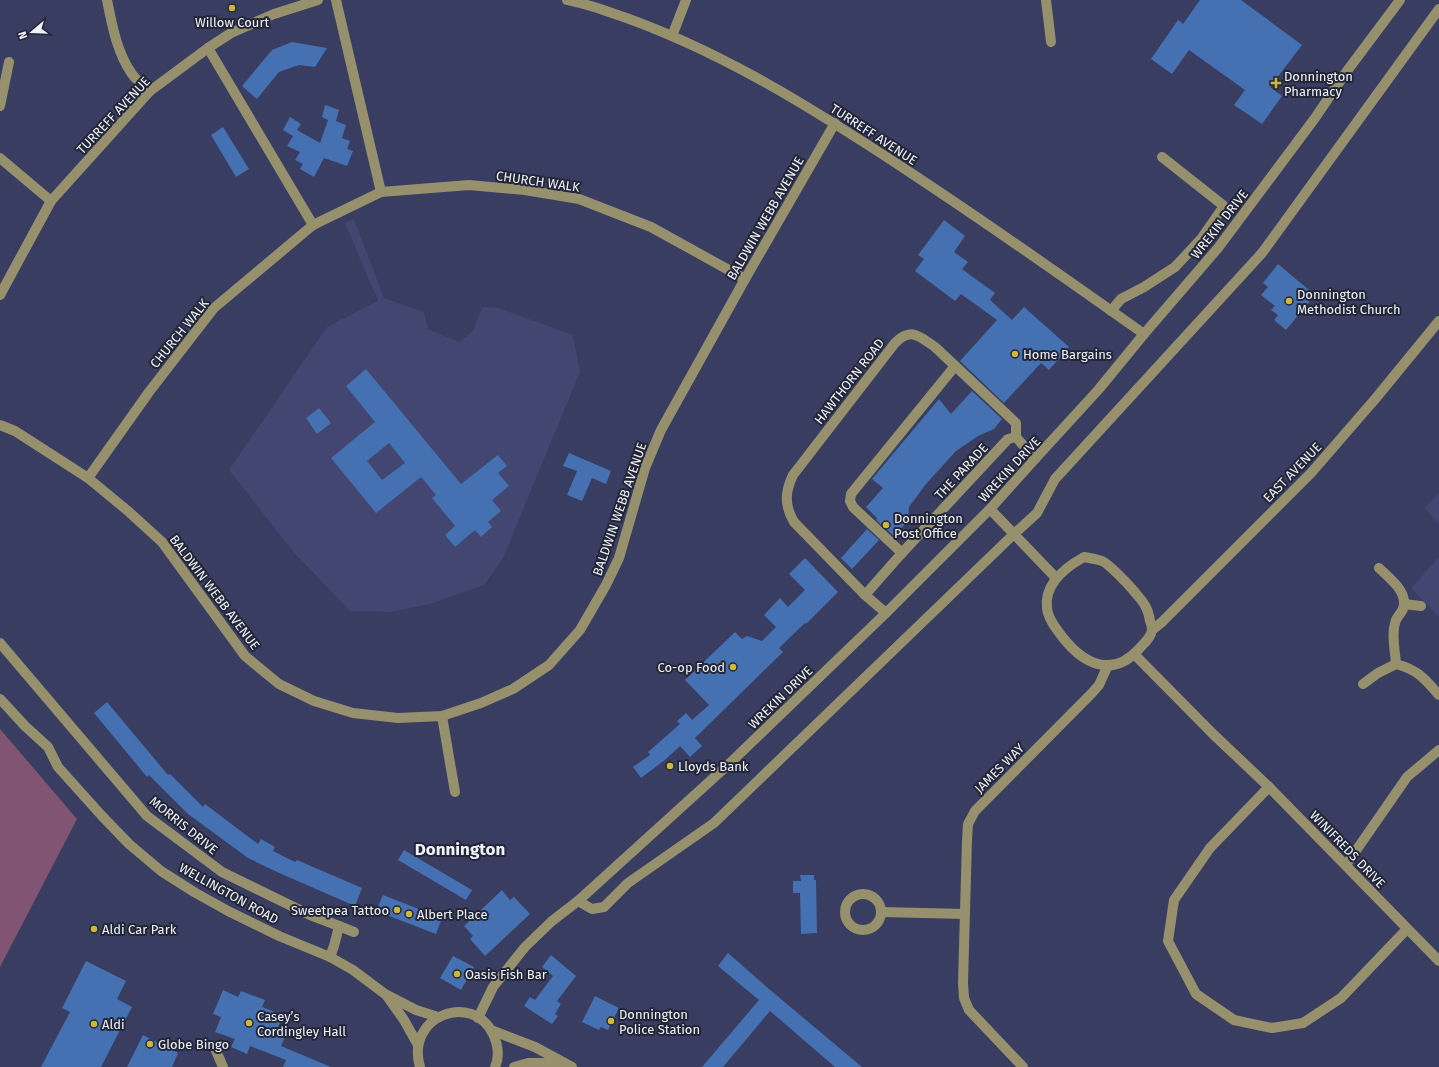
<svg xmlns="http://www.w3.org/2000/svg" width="1439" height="1067" font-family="'Fira Sans',sans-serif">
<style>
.built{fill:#424670}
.green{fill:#815473}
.building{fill:#4570b1;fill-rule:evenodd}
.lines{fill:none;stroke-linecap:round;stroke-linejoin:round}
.minor{stroke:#97906c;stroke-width:10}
.poi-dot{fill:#d0b837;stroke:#232636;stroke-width:1.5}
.labels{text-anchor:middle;stroke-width:4;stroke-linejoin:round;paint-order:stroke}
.poi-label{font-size:13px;fill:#f0f2fb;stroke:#232636;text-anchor:start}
.street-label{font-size:13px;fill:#f0f2fb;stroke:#232636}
.district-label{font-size:17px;font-weight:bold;fill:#f0f2fb;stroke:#232636}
</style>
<rect width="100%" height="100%" fill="#393d61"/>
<g class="built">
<polygon points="354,219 384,298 424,312 428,329 459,342 473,331 482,307 498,308 573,335 580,372 503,558 484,585 430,604 390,612 350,611 295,554 229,470 327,327 378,301 345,223"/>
<polygon points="1439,493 1439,524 1424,508"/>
<polygon points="1439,557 1439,617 1411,588"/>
</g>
<polygon class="green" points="0,729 77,819 0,967"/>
<g class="building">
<polygon points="1200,0 1241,0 1302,45 1270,87 1282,96 1262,124 1234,105 1245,90 1189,50 1172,74 1151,59 1178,20 1183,24"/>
<polygon points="292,42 327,48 315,67 299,65 279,72 257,99 242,86 272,50"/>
<polygon points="325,105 339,110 336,121 346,125 342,138 350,141 347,149 353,151 347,166 324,158 314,177 300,169 303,164 295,160 300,152 287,146 293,136 283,130 290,117 301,124 297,130 320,143 328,120 322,117"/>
<polygon points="223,127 249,169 236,177 211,135"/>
<polygon points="944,220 965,236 954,252 968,262 962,269 995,293 990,300 1012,320 1024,307 1069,347 1049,370 1041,363 1004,403 960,361 997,320 961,294 955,301 915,271 924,259 918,255"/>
<polygon points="1278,264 1315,295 1286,330 1274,320 1278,315 1271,310 1275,306 1261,295 1268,287 1263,283"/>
<path d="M366,369l95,115 37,-29 9,11 -9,7 11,13 -17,14 9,11 -13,11 4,5 -11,10 -6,-7 -20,17 -10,-12 10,-9 -23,-28 4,-3 -15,-18 -45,36 -45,-55 44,-36 -29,-36zM389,443l16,20 -23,17 -15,-19z"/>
<polygon points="972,391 1002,419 994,429 978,436 956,451 926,484 909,507 908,521 894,536 876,520 877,518 866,507 883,488 872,479 939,399 951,414"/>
<polygon points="319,408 331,423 317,434 306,418"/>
<polygon points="569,453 611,471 606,484 592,478 582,501 567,495 577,471 563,466"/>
<polygon points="867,529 879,540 852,569 841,558"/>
<polygon points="805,558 838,592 806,624 805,623 779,648 783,652 695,738 702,746 690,757 680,746 665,760 641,778 633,767 650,755 648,752 680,724 677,721 686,713 692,720 709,705 685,680 735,632 742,639 747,636 762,641 776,627 764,615 780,598 788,607 805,590 789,574"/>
<polygon points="107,702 168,775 170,774 203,807 205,804 258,844 261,839 275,847 273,851 295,862 297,860 362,888 355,906 277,872 248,858 188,814 149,775 147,777 94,713"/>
<polygon points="404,850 472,890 466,900 398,860"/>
<polygon points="800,875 814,875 814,880 816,880 817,933 801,934 800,893 793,893 793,881 801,881"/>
<polygon points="502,890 510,900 514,897 530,914 485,956 470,939 473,936 464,926"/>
<polygon points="383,895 442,918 436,934 376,911"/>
<polygon points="728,953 769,989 862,1067 835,1067 770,1011 723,1067 702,1067 759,1000 718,966"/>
<polygon points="551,955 576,976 557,1001 561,1004 555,1014 558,1016 552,1024 524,1006 530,997 535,1000 553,976 542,967"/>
<polygon points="453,956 474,967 461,990 440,978"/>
<polygon points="86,961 126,981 117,999 132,1007 101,1067 41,1067 70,1012 62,1008"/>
<polygon points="223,990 238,997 241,991 265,1000 262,1007 283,1015 277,1030 286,1034 281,1046 331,1067 283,1067 286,1060 250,1046 247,1054 231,1047 235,1039 215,1032 221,1017 213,1014"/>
<polygon points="595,996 619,1008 608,1030 601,1027 599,1030 582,1022"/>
<polygon points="143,1035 178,1053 172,1067 127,1067"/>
</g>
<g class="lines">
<g class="minor">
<path d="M107,0c5,25 10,53 25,74 4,6 12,12 18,17"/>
<polyline points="336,0 381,192 469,185 525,190 579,199 651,227 745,279"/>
<path d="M567,0c13,3 26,6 39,11 111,36 211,100 308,164 77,51 154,105 230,159"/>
<polyline points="1046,0 1051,42"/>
<polyline points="672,36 686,0"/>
<polyline points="208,48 313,225 381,192"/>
<polyline points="0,106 9,62"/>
<polyline points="0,158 51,201"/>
<polyline points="0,295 51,201 150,91 208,48 231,33 274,14 318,0"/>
<polyline points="1111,311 1121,299 1144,287 1175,267 1201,239 1224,206 1162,157"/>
<polyline points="0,425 15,431 88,478 128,511 162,542 245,656 279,684 314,701 353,713 398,718 442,716 481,703 513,689 549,665 580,630 606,585 619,558 645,468 661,430 745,279 835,123"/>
<polyline points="88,478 149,392 214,308 313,225"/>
<polyline points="990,509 1056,578"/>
<polyline points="902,553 853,507 850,501 851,494 955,366"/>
<path d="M1084,557c6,1 12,2 18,4 7,3 25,22 31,29 9,11 15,16 17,31 1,2 2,6 2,9 -1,8 -9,14 -14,20 -25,27 -53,15 -74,-11 -7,-9 -16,-20 -17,-31 -3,-24 19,-41 37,-51z"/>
<path d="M1379,568c10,10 30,24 24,41 -2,4 -5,7 -7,11 -5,13 -1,30 0,44"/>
<path d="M865,595l-71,-73c-10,-17 -9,-30 -1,-47l102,-132c16,-16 24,-7 40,4l81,76v14l19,22"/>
<polyline points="1404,604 1421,606"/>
<polyline points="886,613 865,595 902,553 1008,439 1016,437"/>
<polyline points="1152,630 1162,622 1311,473 1376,398 1439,321"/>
<polyline points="0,643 147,816 222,872 310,915 339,926 334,946 330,957"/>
<polyline points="1134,654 1213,734 1269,787 1439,961"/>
<path d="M1363,684l15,-11 18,-9c22,6 28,14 43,31"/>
<polyline points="0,699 25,726 48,747 58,767 102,816 129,844 161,871 194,892 228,911 279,936 330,957 353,970 385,994 416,1010 438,1017"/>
<polyline points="442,716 455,792"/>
<polyline points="1269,787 1210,848 1174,900 1168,941 1196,994 1234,1020 1272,1028 1303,1023 1341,998 1407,929"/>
<polyline points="1346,865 1407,777 1439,750"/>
<circle cx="863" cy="912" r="18"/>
<polyline points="578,901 592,909 604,907 628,883 714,823 1014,534 1037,513 1055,479 1262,253 1439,9"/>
<polyline points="882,912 965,914"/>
<polyline points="339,926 354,932"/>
<polyline points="387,996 404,1020 418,1045"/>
<polyline points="478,1018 493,987 525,947 552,921 578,901 730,763 886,613 990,509 1035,459 1099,389 1144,334 1218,248 1315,118 1347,71 1400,0"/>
<polyline points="491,1030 535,1047 572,1067"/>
<polyline points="214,1046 223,1067"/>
<path d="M420,1067c-15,-51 52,-76 73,-33 5,11 7,22 2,33"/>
<polyline points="514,1067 528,1063 562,1063"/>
<polyline points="1023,1067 969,1010 964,998 963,983 967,840 968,824 975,811 1092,693 1099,685 1108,665"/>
</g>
</g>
<g class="poi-dot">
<circle cx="232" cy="8" r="4"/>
<path d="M1274 77h4v4h4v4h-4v4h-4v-4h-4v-4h4z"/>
<circle cx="1289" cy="301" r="4"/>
<circle cx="1015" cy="354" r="4"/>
<circle cx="886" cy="525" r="4"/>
<circle cx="733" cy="667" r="4"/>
<circle cx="670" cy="766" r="4"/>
<circle cx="397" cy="910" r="4"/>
<circle cx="409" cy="914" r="4"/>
<circle cx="94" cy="929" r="4"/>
<circle cx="457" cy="974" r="4"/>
<circle cx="611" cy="1021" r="4"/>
<circle cx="249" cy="1023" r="4"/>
<circle cx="94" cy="1024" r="4"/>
<circle cx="150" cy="1044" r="4"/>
</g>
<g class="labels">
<g class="poi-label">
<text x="232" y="27" text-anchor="middle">Willow Court</text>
<text x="1284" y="81">Donnington<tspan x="1284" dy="15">Pharmacy</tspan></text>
<text x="1297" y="299">Donnington<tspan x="1297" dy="15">Methodist Church</tspan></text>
<text x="1023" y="359">Home Bargains</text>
<text x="894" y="523">Donnington<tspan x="894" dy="15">Post Office</tspan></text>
<text x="725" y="672" text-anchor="end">Co-op Food</text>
<text x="678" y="771">Lloyds Bank</text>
<text x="389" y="915" text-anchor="end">Sweetpea Tattoo</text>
<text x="417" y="919">Albert Place</text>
<text x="102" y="934">Aldi Car Park</text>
<text x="465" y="979">Oasis Fish Bar</text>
<text x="619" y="1019">Donnington<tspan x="619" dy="15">Police Station</tspan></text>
<text x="257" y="1021">Casey’s<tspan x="257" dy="15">Cordingley Hall</tspan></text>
<text x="102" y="1029">Aldi</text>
<text x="158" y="1049">Globe Bingo</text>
</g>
<g class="street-label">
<text transform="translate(113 115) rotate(-47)" y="5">TURREFF AVENUE</text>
<text transform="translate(874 134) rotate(33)" y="5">TURREFF AVENUE</text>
<text transform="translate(538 181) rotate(8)" y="5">CHURCH WALK</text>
<text transform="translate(765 218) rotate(-60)" y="5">BALDWIN WEBB AVENUE</text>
<text transform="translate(1219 224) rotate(-52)" y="5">WREKIN DRIVE</text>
<text transform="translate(179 333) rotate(-51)" y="5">CHURCH WALK</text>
<text transform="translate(849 381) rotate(-52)" y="5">HAWTHORN ROAD</text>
<text transform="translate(1009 469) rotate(-47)" y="5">WREKIN DRIVE</text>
<text transform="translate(961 471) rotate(-47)" y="5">THE PARADE</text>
<text transform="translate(1292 472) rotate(-46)" y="5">EAST AVENUE</text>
<text transform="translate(619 509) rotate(-71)" y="5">BALDWIN WEBB AVENUE</text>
<text transform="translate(215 592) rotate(53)" y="5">BALDWIN WEBB AVENUE</text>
<text transform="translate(780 697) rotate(-44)" y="5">WREKIN DRIVE</text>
<text transform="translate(999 768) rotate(-45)" y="5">JAMES WAY</text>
<text transform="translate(184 825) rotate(39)" y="5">MORRIS DRIVE</text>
<text transform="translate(1348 849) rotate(46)" y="5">WINIFREDS DRIVE</text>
<text transform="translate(229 893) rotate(29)" y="5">WELLINGTON ROAD</text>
</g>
<g class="district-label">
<text x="460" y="855">Donnington</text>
</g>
</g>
<g transform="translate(32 32) rotate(251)" stroke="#232636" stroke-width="3" paint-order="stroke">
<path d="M0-3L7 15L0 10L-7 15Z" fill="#f0f2fb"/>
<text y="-6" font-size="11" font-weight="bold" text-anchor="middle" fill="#f0f2fb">N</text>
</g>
</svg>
